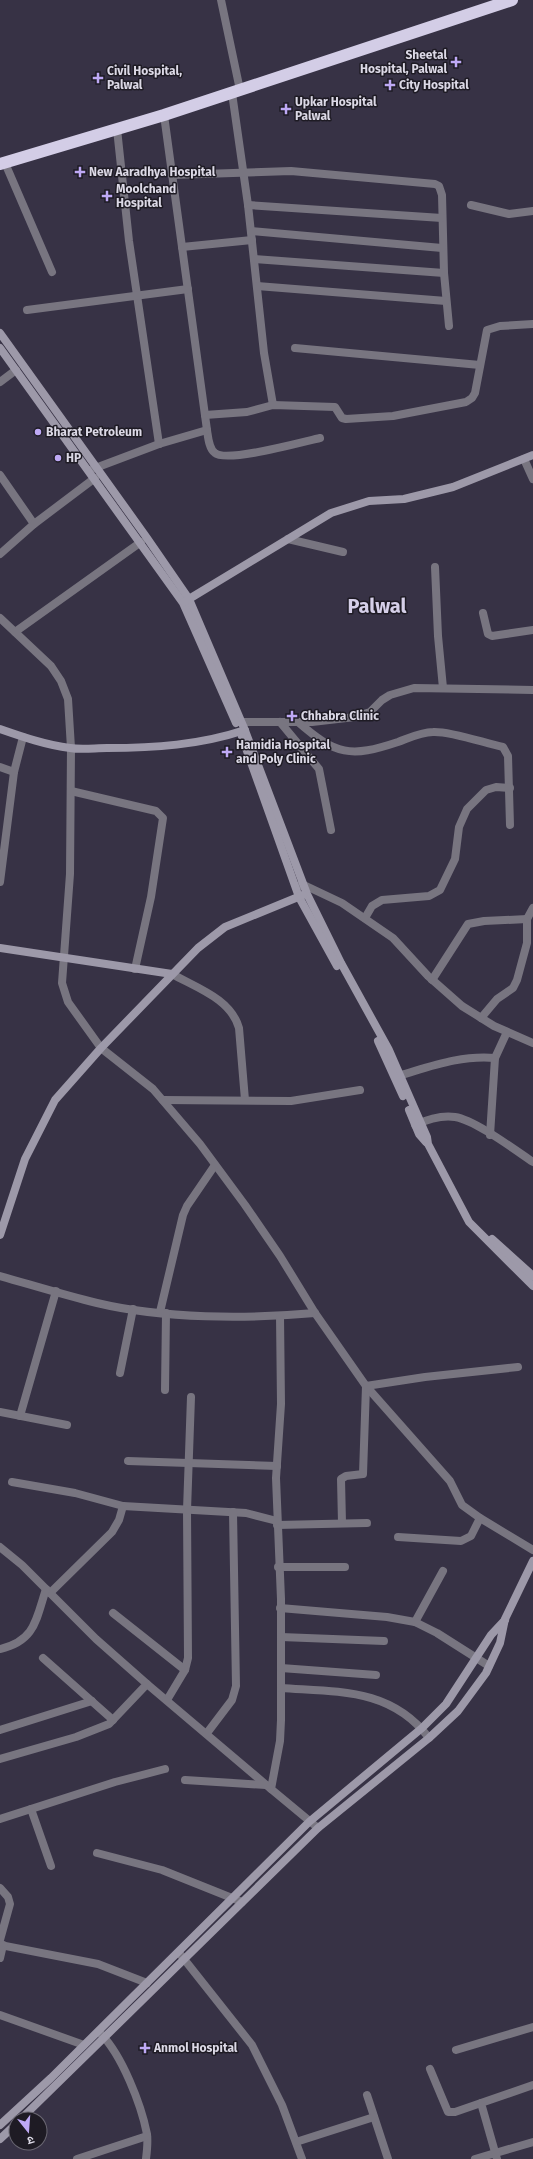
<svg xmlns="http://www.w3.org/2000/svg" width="533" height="2159" font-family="'Fira Sans','Noto Sans Devanagari',sans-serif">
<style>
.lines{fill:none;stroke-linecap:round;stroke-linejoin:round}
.street{stroke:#787580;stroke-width:8}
.secondary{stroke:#9d99a9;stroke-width:8}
.highway{stroke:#d3cde6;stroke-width:12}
.poi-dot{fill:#bea9f5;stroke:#1e1b24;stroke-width:1.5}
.labels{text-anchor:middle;stroke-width:3;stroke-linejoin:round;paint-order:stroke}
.poi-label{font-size:12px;font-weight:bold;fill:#dcd9e6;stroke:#1e1b24;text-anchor:start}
.town-label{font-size:20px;font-weight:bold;fill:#d5cfe8;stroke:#1e1b24}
</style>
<rect width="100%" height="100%" fill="#373245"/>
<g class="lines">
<g class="street">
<polyline points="221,0 240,90"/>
<polyline points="232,93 248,205 264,353 273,405"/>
<path d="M164,115l43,315c1,7 2,19 8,23 11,10 87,-11 105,-15"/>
<polyline points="117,129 129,241 159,444"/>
<polyline points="5,163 52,272"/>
<polyline points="172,175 291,171 435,184 439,186 442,195 444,273 449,326"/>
<polyline points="248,205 442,218"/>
<polyline points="471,205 509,214 533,211"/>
<polyline points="251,231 442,248"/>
<polyline points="182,247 252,240"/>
<polyline points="254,259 444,273"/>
<polyline points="257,286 446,301"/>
<polyline points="27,310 188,289"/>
<polyline points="295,348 480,365"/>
<polyline points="0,382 16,370"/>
<polyline points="205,415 247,412 273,405 335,407 342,418 346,419 393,416 466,402 472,398 475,393 487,330 500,326 533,324"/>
<polyline points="524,459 533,479"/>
<polyline points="90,470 159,444 207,430"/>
<polyline points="0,475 34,524"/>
<polyline points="288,539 343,552"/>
<polyline points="0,554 34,524 95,478"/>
<polyline points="435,567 438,636 443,688"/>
<polyline points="483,613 488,634 492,636 533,630"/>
<polyline points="0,618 51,666 61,681 68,699 71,748 70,874 62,983 68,1002 101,1048 153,1089 200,1144 245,1205 280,1256 315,1313 366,1386 450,1481 462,1505 480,1518 533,1550"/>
<polyline points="15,632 141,542"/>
<polyline points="236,722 312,722 355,717 370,712 382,700 390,695 414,688 533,690"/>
<polyline points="280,722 319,769 331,830"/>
<path d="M298,722c38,33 52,36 100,20 11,-4 23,-10 35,-10 18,-1 51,11 70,15l5,9 2,69"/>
<polyline points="0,767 14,772"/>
<polyline points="71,791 156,811 163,818 151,897 135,969"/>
<polyline points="0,882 14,772 23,737"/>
<polyline points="298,886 304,885 342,903 393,938 428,976 462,1006 494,1026 533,1043"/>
<polyline points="365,918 372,906 382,900 429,896 440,890 455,859 459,827 467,809 486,790 496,787 510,788"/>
<path d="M172,974c25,14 59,25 67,54l6,72"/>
<polyline points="432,980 468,924 484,921 527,919"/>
<polyline points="481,1018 497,999 513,988 517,980 527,943 527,919 533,908"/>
<path d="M401,1075c31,-9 61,-20 94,-17"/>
<polyline points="163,1100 291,1101 360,1090"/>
<path d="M415,1125c11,-5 27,-10 40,-8 20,3 60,33 78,45"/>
<polyline points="490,1135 495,1058 507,1032"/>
<path d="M0,1276c32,9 64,19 97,27 67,16 150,16 218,10"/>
<polyline points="160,1312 183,1215 187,1206 215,1165"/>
<polyline points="280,1316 281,1404 276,1478 281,1599 281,1720 280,1741 271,1789 318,1828"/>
<polyline points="120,1373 133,1309"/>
<polyline points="165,1390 166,1313"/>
<polyline points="0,1412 67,1425"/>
<polyline points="20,1416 56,1291"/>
<polyline points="128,1461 277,1466"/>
<polyline points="12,1482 75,1493 123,1506"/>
<polyline points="342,1523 341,1479 346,1476 363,1474 366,1386 425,1377 518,1367"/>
<polyline points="277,1525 367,1523"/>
<polyline points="398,1537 461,1541 471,1536 480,1518"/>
<polyline points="0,1547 22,1565 96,1639 147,1684 109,1724 76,1737 0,1759"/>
<polyline points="278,1567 345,1567"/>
<polyline points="50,1593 112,1532 119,1520 123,1506 246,1513 277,1521"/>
<polyline points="280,1608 387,1617 415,1622 437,1633 489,1666"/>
<polyline points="113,1613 185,1670"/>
<polyline points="415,1622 443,1571"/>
<polyline points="281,1637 384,1641"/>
<path d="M0,1649c35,-8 36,-29 46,-60"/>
<polyline points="43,1658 113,1720"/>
<polyline points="281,1668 376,1675"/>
<polyline points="147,1684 271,1789"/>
<path d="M281,1688c57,4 110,0 148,50"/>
<polyline points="167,1700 185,1670 188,1658 187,1510 191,1397"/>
<polyline points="0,1730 92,1701"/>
<polyline points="207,1733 232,1700 236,1686 233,1512"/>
<polyline points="185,1780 266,1785"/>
<polyline points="31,1809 51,1866"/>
<polyline points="0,1819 115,1782 165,1769"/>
<polyline points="97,1853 162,1870 242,1902"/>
<polyline points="0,1888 8,1897 10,1904 0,1940"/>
<polyline points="0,1945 98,1964 147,1983"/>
<polyline points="180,1954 252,2045 282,2105 302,2159"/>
<polyline points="0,1958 3,1945"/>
<polyline points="0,2015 84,2045"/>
<path d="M100,2033c22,22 41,71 47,101 1,8 0,17 -1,25"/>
<polyline points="456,2050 533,2027"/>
<polyline points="430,2069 448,2112 455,2112 481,2103"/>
<polyline points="367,2095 388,2159"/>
<polyline points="296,2142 374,2117"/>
<polyline points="77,2159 147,2136"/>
<polyline points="475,2159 533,2142"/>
<polyline points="497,2159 481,2103 533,2085"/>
</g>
<g class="secondary">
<polyline points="0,333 147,538 189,599 244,728 307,894 341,963 389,1050 427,1137 428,1144 469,1222 533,1286"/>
<polyline points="0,348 183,603 236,723"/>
<polyline points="184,602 331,513 369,501 404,499 453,487 533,455"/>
<path d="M0,729c23,8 46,16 70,19 12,2 25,0 37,0 47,0 93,-3 138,-18"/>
<polyline points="242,737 299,897 337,966"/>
<polyline points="0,948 172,974"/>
<polyline points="378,1041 403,1096"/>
<polyline points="409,1110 419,1134 426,1142"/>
<polyline points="0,1235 25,1159 55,1100 101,1048 198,948 225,927 303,895"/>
<polyline points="492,1239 533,1276"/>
<polyline points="21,2119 318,1828 429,1738 458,1711 486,1673 500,1643 505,1619 533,1561"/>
<polyline points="0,2125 51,2078 309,1822 422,1728 446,1704 491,1635 505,1620"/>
<polyline points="0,2139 16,2124"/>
</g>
<polyline class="highway" points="0,164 164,115 512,0"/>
</g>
<g class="poi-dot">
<path d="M454 56h4v4h4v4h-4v4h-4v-4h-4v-4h4z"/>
<path d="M96 72h4v4h4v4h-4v4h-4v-4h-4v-4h4z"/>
<path d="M388 79h4v4h4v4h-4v4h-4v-4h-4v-4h4z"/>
<path d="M284 103h4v4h4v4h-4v4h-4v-4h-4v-4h4z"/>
<path d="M78 166h4v4h4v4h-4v4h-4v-4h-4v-4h4z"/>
<path d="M105 190h4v4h4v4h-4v4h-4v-4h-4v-4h4z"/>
<circle cx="38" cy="432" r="4"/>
<circle cx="58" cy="458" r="4"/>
<path d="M290 710h4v4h4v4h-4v4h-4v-4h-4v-4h4z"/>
<path d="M225 746h4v4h4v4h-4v4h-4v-4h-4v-4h4z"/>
<path d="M143 2042h4v4h4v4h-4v4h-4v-4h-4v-4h4z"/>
</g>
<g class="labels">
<g class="poi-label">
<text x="447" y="59" text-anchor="end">Sheetal<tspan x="447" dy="14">Hospital, Palwal</tspan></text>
<text x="107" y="75">Civil Hospital,<tspan x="107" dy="14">Palwal</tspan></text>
<text x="399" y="89">City Hospital</text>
<text x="295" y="106">Upkar Hospital<tspan x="295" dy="14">Palwal</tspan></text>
<text x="89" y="176">New Aaradhya Hospital</text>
<text x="116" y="193">Moolchand<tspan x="116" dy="14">Hospital</tspan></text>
<text x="46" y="436">Bharat Petroleum</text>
<text x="66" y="462">HP</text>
<text x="301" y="720">Chhabra Clinic</text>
<text x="236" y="749">Hamidia Hospital<tspan x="236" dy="14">and Poly Clinic</tspan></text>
<text x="154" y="2052">Anmol Hospital</text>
</g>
<g class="town-label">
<text x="377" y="613">Palwal</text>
</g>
</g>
<g transform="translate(28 2131) rotate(163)"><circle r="19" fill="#1e1b24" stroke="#6a6772"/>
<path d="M0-3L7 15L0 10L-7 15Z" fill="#bea9f5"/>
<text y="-6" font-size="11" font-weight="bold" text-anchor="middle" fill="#dcd9e6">उ</text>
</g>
</svg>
